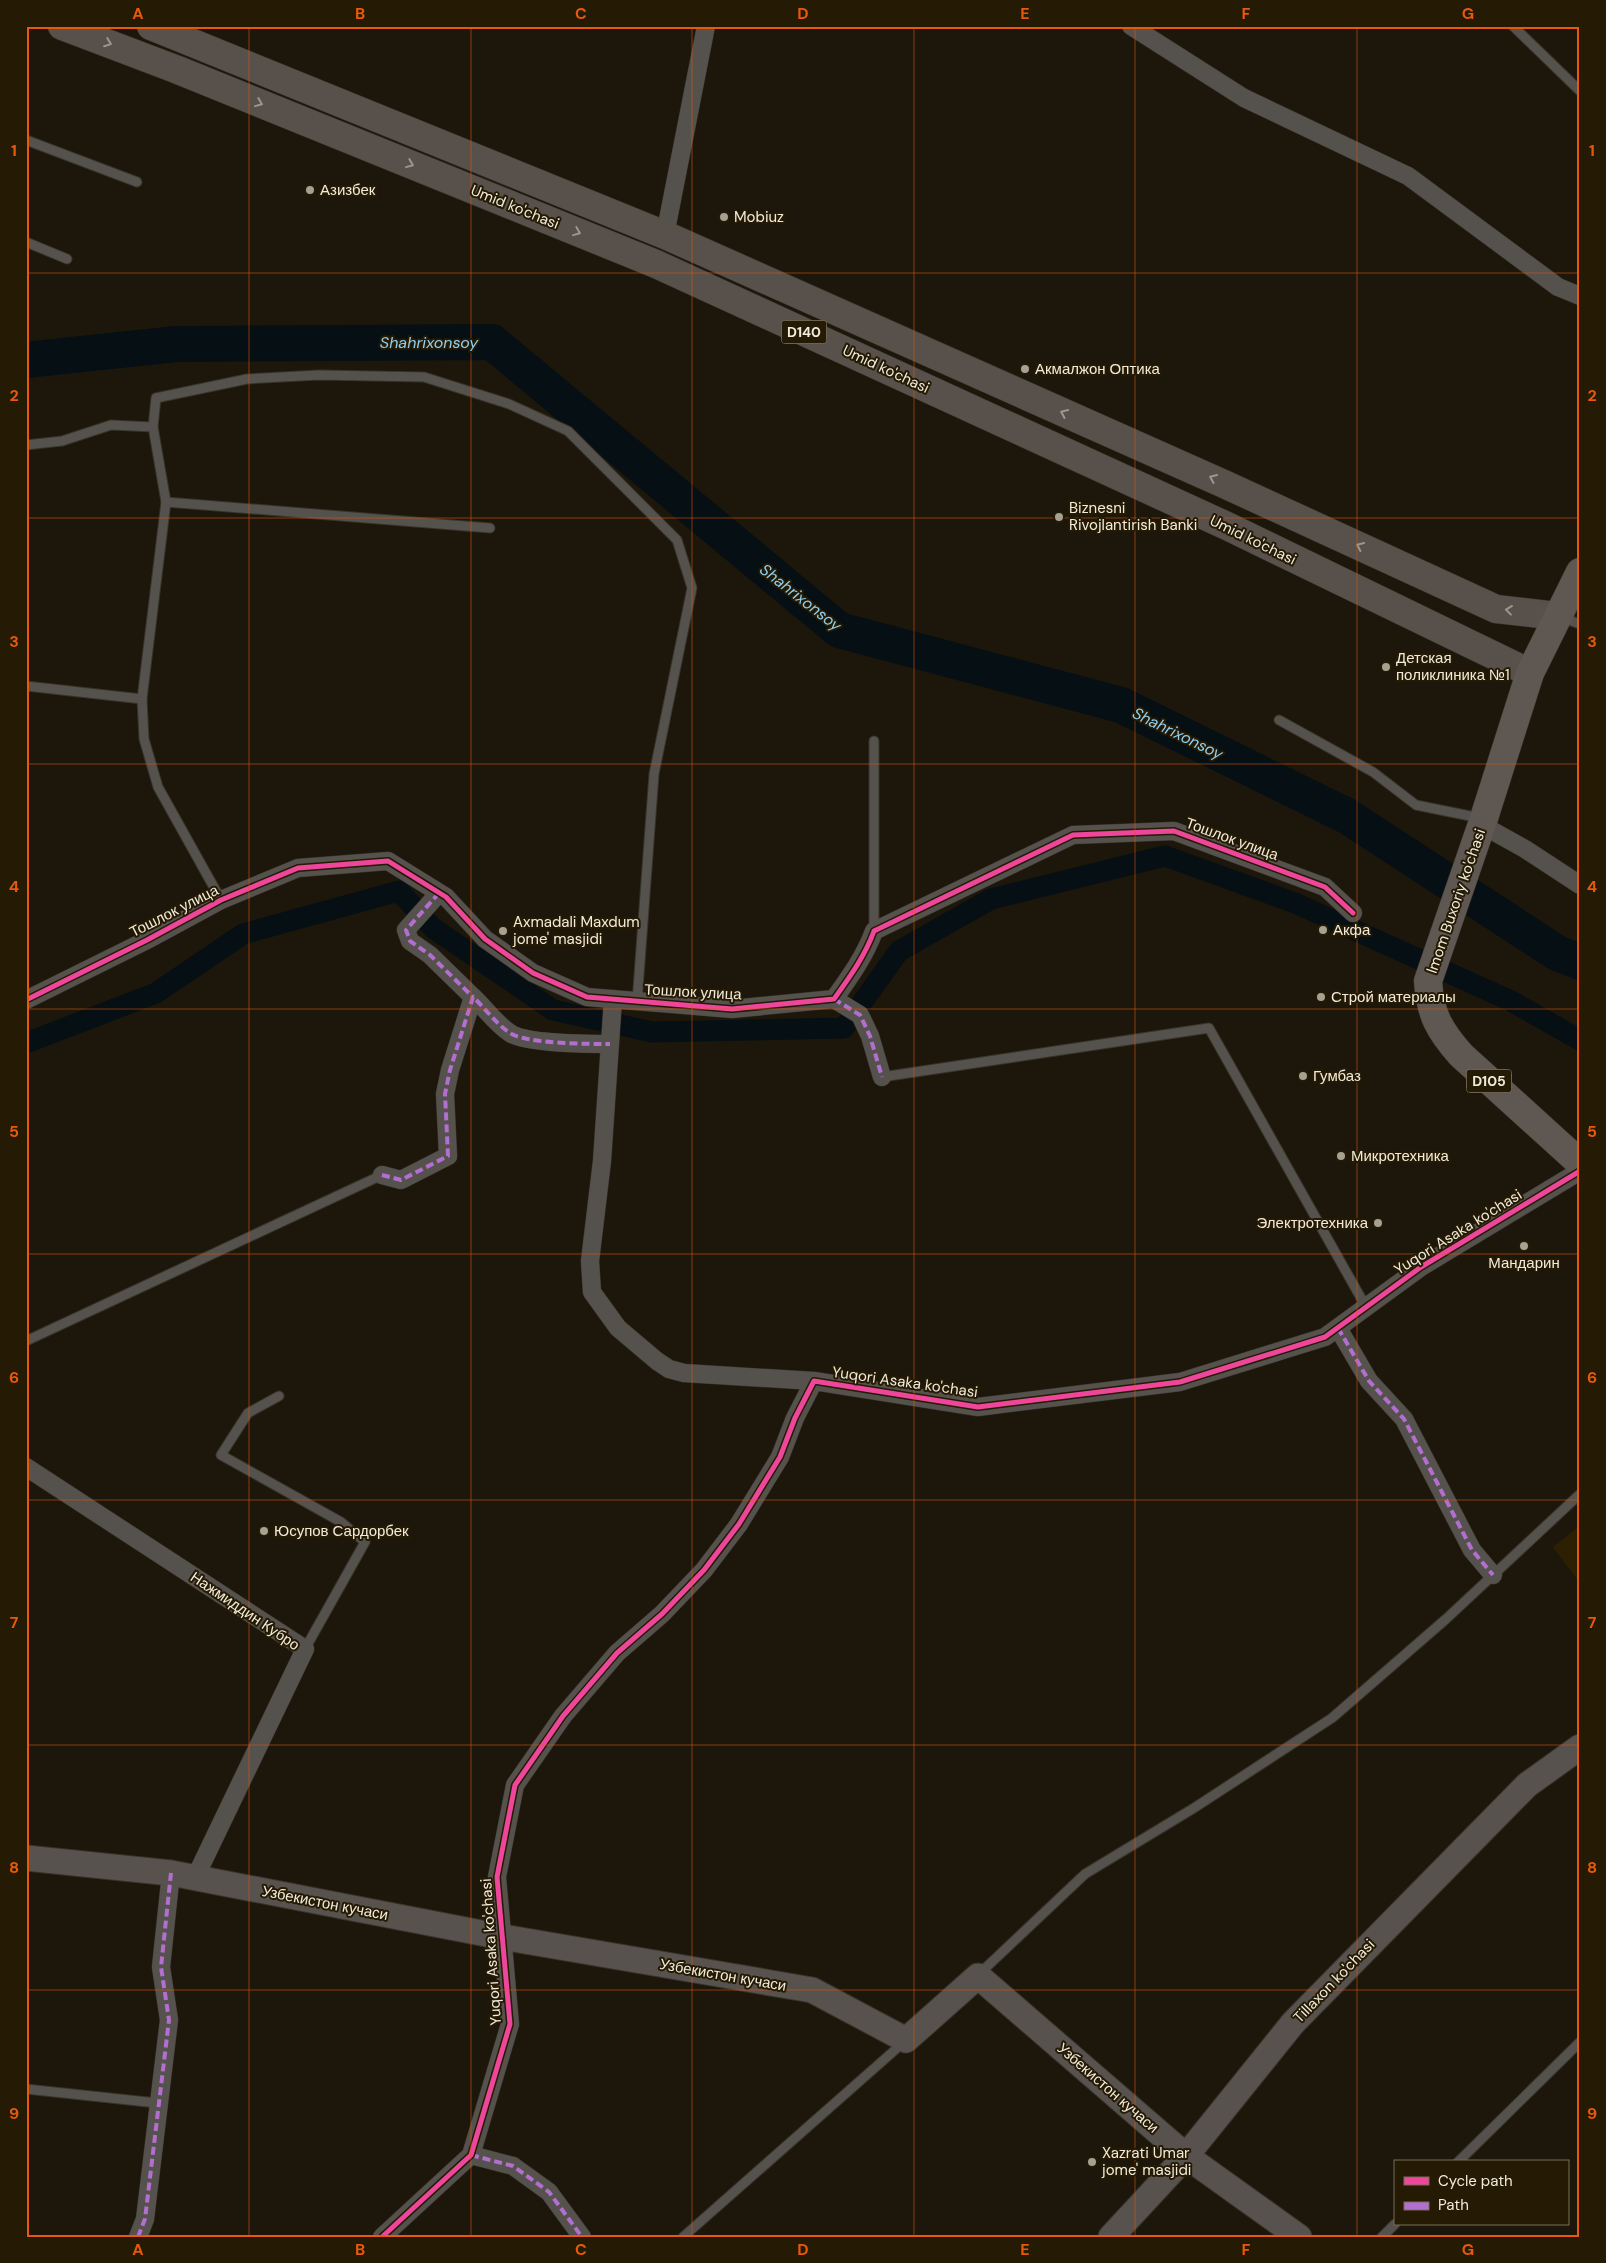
<svg xmlns="http://www.w3.org/2000/svg" width="1606" height="2263" font-family="'DM Sans',sans-serif">
<style>
.built{fill:#2d2002}
.lines{fill:none;stroke-linecap:round;stroke-linejoin:round}
.canal{stroke:#060f13;stroke-width:21}
.river{stroke:#060f13;stroke-width:36}
.lane-casing{stroke:#39342a;stroke-width:11}
.street-casing{stroke:#39342a;stroke-width:19}
.secondary-casing{stroke:#39342a;stroke-width:27}
.primary-casing{stroke:#39342a;stroke-width:29}
.highway-casing{stroke:#39342a;stroke-width:29}
.lane{stroke:#55514d;stroke-width:9}
.street{stroke:#55514d;stroke-width:18}
.secondary{stroke:#58524e;stroke-width:25}
.primary{stroke:#57504b;stroke-width:28}
.highway{stroke:#5e5752;stroke-width:28}
.quiet{stroke:#b36fd0;stroke-width:4;stroke-dasharray:8 4;stroke-linecap:butt}
.cycleway-casing{stroke:#251a03;stroke-width:8}
.cycleway{stroke:#ed469a;stroke-width:5}
.oneway{stroke:#9d968c}
.grid{fill:none;stroke:#e8590c;stroke-width:1;stroke-opacity:0.55}
.poi-dot{fill:#a7a193;stroke:#251a03;stroke-width:2}
.labels{text-anchor:middle;stroke-width:4;stroke-linejoin:round;paint-order:stroke}
.shield{fill:#251a03;stroke:#b4ac9b;stroke-width:1}
.shield-label{font-size:14px;font-weight:bold;fill:#f2ebdc}
.poi-label{font-size:15px;fill:#f2ebdc;stroke:#251a03;text-anchor:start}
.street-label{font-size:15px;fill:#f2ebdc;stroke:#251a03}
.water-label{font-size:16px;font-style:italic;fill:#8ed0f3;stroke:#251a03}
.neatline{fill:none;stroke:#e8590c;stroke-width:2}
.grid-label{font-size:16px;text-anchor:middle;font-weight:bold;fill:#e8590c}
</style>
<rect width="100%" height="100%" fill="#1d170b"/>
<polygon class="built" points="1580,1526 1580,1583 1553,1547"/>
<g class="lines">
<polyline class="canal" points="26,1043 156,993 243,934 399,891 433,928 553,1010 652,1032 844,1028 899,951 991,899 1165,856 1295,903 1511,1001 1580,1040"/>
<polyline class="river" points="26,360 176,344 492,342 839,630 1121,705 1347,816 1557,953 1580,962"/>
<defs>
<g id="lane">
<polyline points="1513,26 1580,91"/>
<polyline points="26,140 137,182"/>
<polyline points="26,242 67,259"/>
<polyline points="153,427 156,398 247,379 319,375 424,377 509,404 568,431 677,540 692,588 654,774 637,1002"/>
<polyline points="26,445 62,441 111,425 153,427 166,502 142,699 144,739 158,787 221,900"/>
<polyline points="166,502 490,528"/>
<polyline points="1560,617 1580,624"/>
<polyline points="26,686 142,699"/>
<polyline points="1279,720 1373,772 1416,805 1480,818"/>
<polyline points="874,741 874,931"/>
<polyline points="882,1077 1209,1028 1366,1307"/>
<polyline points="26,1341 382,1175"/>
<polyline points="279,1396 248,1413 221,1455 341,1522 365,1542 305,1649"/>
<polyline points="978,1975 1085,1874 1194,1808 1332,1718 1446,1619 1580,1494"/>
<polyline points="26,2089 157,2103"/>
<polyline points="1458,2162 1580,2042"/>
<polyline points="683,2237 904,2042"/>
<polyline points="1382,2237 1395,2224"/>
</g>
<g id="street">
<polyline points="1131,26 1244,98 1408,176 1558,287 1580,296"/>
<polyline points="665,235 706,26"/>
<polyline points="1482,825 1525,849 1580,885"/>
<polyline points="439,893 406,930 410,941 430,955 473,997"/>
<polyline points="613,999 602,1161 590,1261 592,1292 618,1328 657,1361 669,1369 684,1373 814,1381"/>
<polyline points="834,999 860,1015 870,1036 882,1077"/>
<path d="M26,1000l121,-60 74,-40 77,-32 90,-7 58,36 39,42 48,34 54,24 145,12 102,-10c15,-21 31,-43 40,-68l199,-96 101,-4 151,56 28,26"/>
<path d="M382,1175l19,5 47,-24 -3,-62 5,-24 23,-73c12,11 23,27 37,36 16,11 79,11 100,11"/>
<polyline points="1338,1328 1369,1381 1404,1419 1472,1550 1493,1575"/>
<polyline points="26,1467 305,1649 195,1878"/>
<polyline points="471,2155 513,2166 549,2192 582,2237"/>
<polyline points="138,2237 145,2219 169,2020 161,1967 171,1873"/>
<polyline points="382,2237 471,2155 510,2024 497,1877 515,1785 563,1716 617,1653 662,1614 704,1570 739,1524 780,1457 795,1418 814,1381 978,1407 1180,1382 1325,1337 1421,1267 1580,1171"/>
</g>
<g id="secondary">
<polyline points="26,1858 171,1873 502,1937 812,1990 906,2040 978,1976 1186,2156 1299,2237"/>
<polyline points="1111,2237 1186,2156 1293,2023 1527,1785 1580,1747"/>
</g>
<g id="primary">
<polyline points="62,26 178,70 656,264 1227,526 1530,673"/>
<polyline points="151,26 665,235 1224,484 1496,609 1557,616"/>
</g>
<path id="highway" d="M1580,572l-50,101 -46,145 -56,163c2,33 11,49 33,74l119,108"/>
</defs>
<use href="#lane" class="lane-casing"/>
<use href="#street" class="street-casing"/>
<use href="#secondary" class="secondary-casing"/>
<use href="#primary" class="primary-casing"/>
<use href="#highway" class="highway-casing"/>
<use href="#lane" class="lane"/>
<use href="#street" class="street"/>
<use href="#secondary" class="secondary"/>
<use href="#primary" class="primary"/>
<use href="#highway" class="highway"/>
<g class="quiet">
<polyline points="439,893 406,930 410,941 430,955 473,997"/>
<polyline points="834,999 860,1015 870,1036 882,1077"/>
<path d="M382,1175l19,5 47,-24 -3,-62 5,-24 23,-73c12,11 23,27 37,36 16,11 79,11 100,11"/>
<polyline points="1338,1328 1369,1381 1404,1419 1472,1550 1493,1575"/>
<polyline points="471,2155 513,2166 549,2192 582,2237"/>
<polyline points="138,2237 145,2219 169,2020 161,1967 171,1873"/>
</g>
<defs>
<g id="cycleway">
<path d="M26,1000l121,-60 74,-40 77,-32 90,-7 58,36 39,42 48,34 54,24 145,12 102,-10c15,-21 31,-43 40,-68l199,-96 101,-4 151,56 28,26"/>
<polyline points="382,2237 471,2155 510,2024 497,1877 515,1785 563,1716 617,1653 662,1614 704,1570 739,1524 780,1457 795,1418 814,1381 978,1407 1180,1382 1325,1337 1421,1267 1580,1171"/>
</g>
</defs>
<use href="#cycleway" class="cycleway-casing"/>
<use href="#cycleway" class="cycleway"/>
</g>
<defs><path id="oneway-chevron" d="M-2-3.5L2.5 0L-2 3.5" fill="none" stroke-width="1.6" stroke-linecap="round" stroke-linejoin="round" transform="scale(1.25)"/></defs>
<g class="oneway">
<use href="#oneway-chevron" transform="translate(108 43) rotate(21)"/>
<use href="#oneway-chevron" transform="translate(259 103) rotate(22)"/>
<use href="#oneway-chevron" transform="translate(410 164) rotate(22)"/>
<use href="#oneway-chevron" transform="translate(577 232) rotate(22)"/>
<use href="#oneway-chevron" transform="translate(1064 413) rotate(-156)"/>
<use href="#oneway-chevron" transform="translate(1213 478) rotate(-156)"/>
<use href="#oneway-chevron" transform="translate(1360 546) rotate(-155)"/>
<use href="#oneway-chevron" transform="translate(1509 610) rotate(-173)"/>
</g>
<path class="grid" d="M249,26v2211M471,26v2211M692,26v2211M914,26v2211M1135,26v2211M1357,26v2211M26,273h1554M26,518h1554M26,764h1554M26,1009h1554M26,1254h1554M26,1500h1554M26,1745h1554M26,1990h1554"/>
<g class="poi-dot">
<circle cx="310" cy="190" r="5"/>
<circle cx="724" cy="217" r="5"/>
<circle cx="1025" cy="369" r="5"/>
<circle cx="1059" cy="517" r="5"/>
<circle cx="1386" cy="667" r="5"/>
<circle cx="1323" cy="930" r="5"/>
<circle cx="503" cy="931" r="5"/>
<circle cx="1321" cy="997" r="5"/>
<circle cx="1303" cy="1076" r="5"/>
<circle cx="1341" cy="1156" r="5"/>
<circle cx="1378" cy="1223" r="5"/>
<circle cx="1524" cy="1246" r="5"/>
<circle cx="264" cy="1531" r="5"/>
<circle cx="1092" cy="2162" r="5"/>
</g>
<g class="labels">
<g class="shield">
<rect x="781.5" y="320.5" width="45" height="23" rx="4"/>
<rect x="1466.5" y="1069.5" width="45" height="23" rx="4"/>
</g>
<g class="shield-label">
<text x="804" y="337">D140</text>
<text x="1489" y="1086">D105</text>
</g>
<g class="poi-label">
<text x="320" y="195">Азизбек</text>
<text x="734" y="222">Mobiuz</text>
<text x="1035" y="374">Акмалжон Оптика</text>
<text x="1069" y="513">Biznesni<tspan x="1069" dy="17">Rivojlantirish Banki</tspan></text>
<text x="1396" y="663">Детская<tspan x="1396" dy="17">поликлиника №1</tspan></text>
<text x="513" y="927">Axmadali Maxdum<tspan x="513" dy="17">jome' masjidi</tspan></text>
<text x="1333" y="935">Акфа</text>
<text x="1331" y="1002">Строй материалы</text>
<text x="1313" y="1081">Гумбаз</text>
<text x="1351" y="1161">Микротехника</text>
<text x="1368" y="1228" text-anchor="end">Электротехника</text>
<text x="1524" y="1268" text-anchor="middle">Мандарин</text>
<text x="274" y="1536">Юсупов Сардорбек</text>
<text x="1102" y="2158">Xazrati Umar<tspan x="1102" dy="17">jome' masjidi</tspan></text>
</g>
<g class="street-label">
<text transform="translate(515 207) rotate(22)" y="5">Umid ko'chasi</text>
<text transform="translate(886 369) rotate(25)" y="5">Umid ko'chasi</text>
<text transform="translate(1253 540) rotate(26)" y="5">Umid ko'chasi</text>
<text transform="translate(1232 839) rotate(20)" y="5">Тошлок улица</text>
<text transform="translate(1456 901) rotate(-71)" y="5">lmom Buxoriy ko'chasi</text>
<text transform="translate(174 911) rotate(-27)" y="5">Тошлок улица</text>
<text transform="translate(693 992) rotate(3)" y="5">Тошлок улица</text>
<text transform="translate(1458 1232) rotate(-32)" y="5">Yuqori Asaka ko'chasi</text>
<text transform="translate(905 1382) rotate(8)" y="5">Yuqori Asaka ko'chasi</text>
<text transform="translate(245 1611) rotate(34)" y="5">Нажмиддин Кубро</text>
<text transform="translate(325 1903) rotate(11)" y="5">Узбекистон кучаси</text>
<text transform="translate(491 1952) rotate(-94)" y="5">Yuqori Asaka ko'chasi</text>
<text transform="translate(723 1975) rotate(10)" y="5">Узбекистон кучаси</text>
<text transform="translate(1334 1981) rotate(-46)" y="5">Tillaxon ko'chasi</text>
<text transform="translate(1108 2088) rotate(41)" y="5">Узбекистон кучаси</text>
</g>
<g class="water-label">
<text x="429" y="348">Shahrixonsoy</text>
<text transform="translate(801 597) rotate(38)" y="6">Shahrixonsoy</text>
<text transform="translate(1178 733) rotate(26)" y="6">Shahrixonsoy</text>
</g>
</g>
<rect width="1606" height="2263" fill="none" stroke="#251a03" stroke-width="55"/>
<rect x="1394" y="2160" width="175" height="65" fill="#251a03" stroke="#776e5a"/>
<rect x="1404" y="2177" width="25" height="8" fill="#ed469a" stroke="#776e5a"/>
<text x="1438" y="2186" font-size="15" fill="#f2ebdc">Cycle path</text>
<rect x="1404" y="2202" width="25" height="8" fill="#b36fd0" stroke="#776e5a"/>
<text x="1438" y="2210" font-size="15" fill="#f2ebdc">Path</text>
<rect x="28" y="28" width="1550" height="2208" class="neatline"/>
<g class="grid-label">
<text x="138" y="19">A</text>
<text x="360" y="19">B</text>
<text x="581" y="19">C</text>
<text x="803" y="19">D</text>
<text x="1025" y="19">E</text>
<text x="1246" y="19">F</text>
<text x="1468" y="19">G</text>
<text x="14" y="156">1</text>
<text x="1592" y="156">1</text>
<text x="14" y="401">2</text>
<text x="1592" y="401">2</text>
<text x="14" y="647">3</text>
<text x="1592" y="647">3</text>
<text x="14" y="892">4</text>
<text x="1592" y="892">4</text>
<text x="14" y="1137">5</text>
<text x="1592" y="1137">5</text>
<text x="14" y="1383">6</text>
<text x="1592" y="1383">6</text>
<text x="14" y="1628">7</text>
<text x="1592" y="1628">7</text>
<text x="14" y="1873">8</text>
<text x="1592" y="1873">8</text>
<text x="14" y="2119">9</text>
<text x="1592" y="2119">9</text>
<text x="138" y="2255">A</text>
<text x="360" y="2255">B</text>
<text x="581" y="2255">C</text>
<text x="803" y="2255">D</text>
<text x="1025" y="2255">E</text>
<text x="1246" y="2255">F</text>
<text x="1468" y="2255">G</text>
</g>
</svg>
